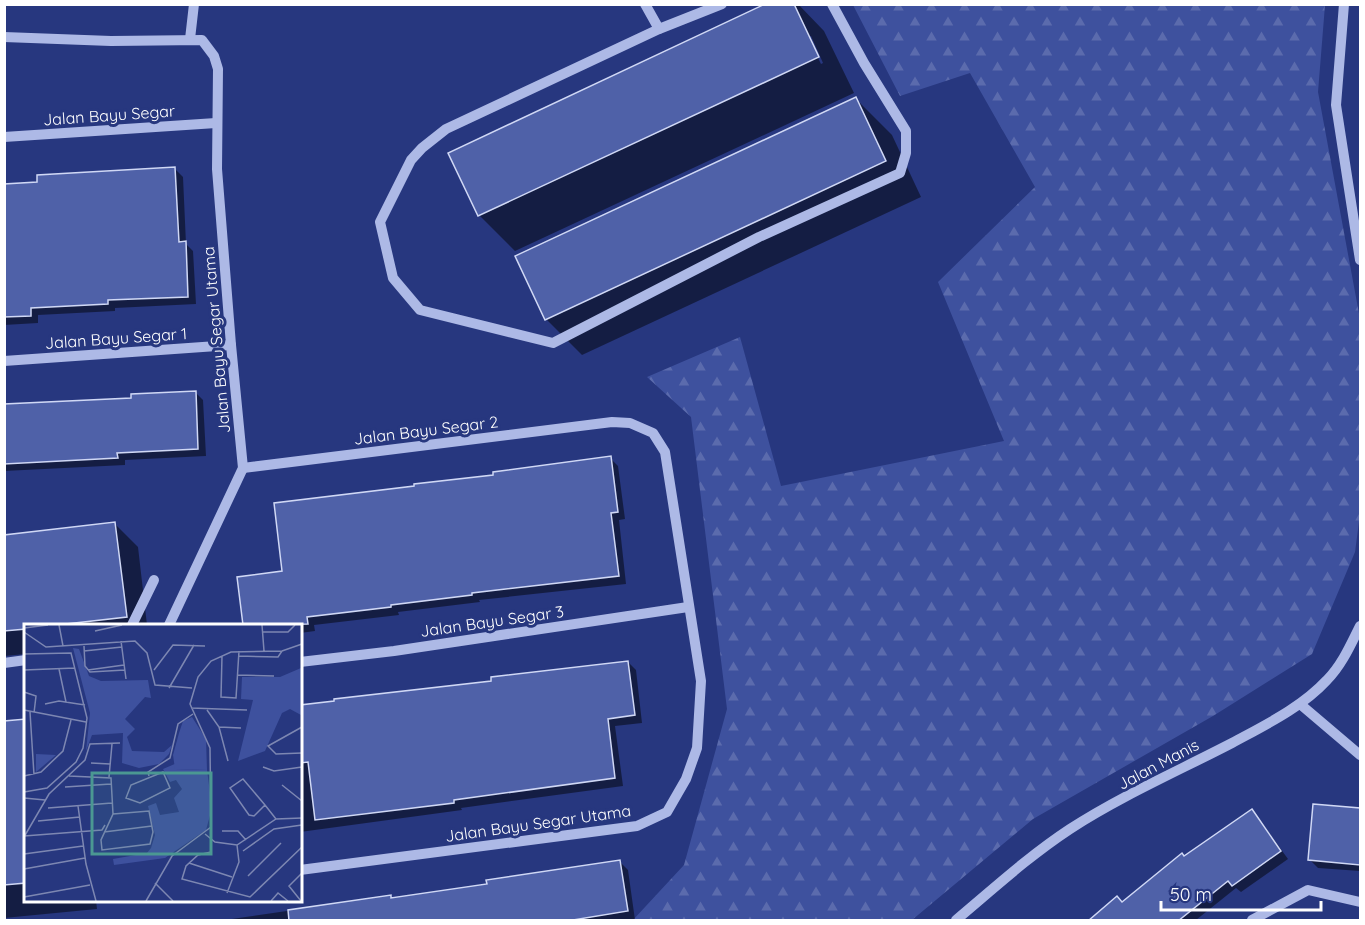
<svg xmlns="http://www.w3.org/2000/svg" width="1365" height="925" font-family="Quicksand,sans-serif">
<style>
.forest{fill:url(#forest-firs)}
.shadow{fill:#0007;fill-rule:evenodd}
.building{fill:#4f61a8;stroke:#d0d8f5;stroke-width:1.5}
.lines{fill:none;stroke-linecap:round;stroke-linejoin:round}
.minor{stroke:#adb9e6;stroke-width:10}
.labels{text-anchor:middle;stroke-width:6;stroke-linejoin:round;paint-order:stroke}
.street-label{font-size:16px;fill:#fff;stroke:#27377f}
.inset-road{fill:none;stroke:#7d87b2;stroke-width:1.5}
.view{fill:#4b9892;fill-opacity:0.15;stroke:#4b9892;stroke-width:3}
.inset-edge{fill:none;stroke:#fff;stroke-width:3}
</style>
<defs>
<pattern id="forest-firs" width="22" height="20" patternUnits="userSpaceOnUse" patternTransform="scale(1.5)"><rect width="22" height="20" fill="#3e519e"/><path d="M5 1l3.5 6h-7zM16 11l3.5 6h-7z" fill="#5b6bad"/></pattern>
</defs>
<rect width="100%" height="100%" fill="#27377f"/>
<polygon class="forest" points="853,5 1325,5 1318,92 1360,319 1360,514 1355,552 1312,654 1213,716 1033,819 912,920 633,920 684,865 727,709 691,417 647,377 740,337 781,486 1004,441 938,282 1035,187 970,73 900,96"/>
<g class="shadow">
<path d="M768,4h30l26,27 30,62 -339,158 -36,-36zM807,36h4l12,27 -2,1z"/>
<polygon points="856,99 892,135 921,197 582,355 546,319"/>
<polygon points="175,169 183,177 186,244 193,251 196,304 115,308 115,311 38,315 38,323 4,325 4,185"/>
<polygon points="195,392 203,400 206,456 125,460 125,465 4,471 4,406 133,399"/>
<polygon points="610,458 618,466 625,519 619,520 626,584 479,600 480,602 398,612 399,615 314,625 315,631 300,633 300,625 244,625 238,578 284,572 495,476"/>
<polygon points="115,524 138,547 147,625 26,625 26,654 4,656 4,536"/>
<polygon points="628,662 636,670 642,723 615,726 623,786 461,808 462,810 300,832 300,706"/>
<polygon points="26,721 26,900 96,900 97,909 4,918 4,723"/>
<polygon points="1314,806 1360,809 1360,871 1318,868 1310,860"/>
<polygon points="1251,811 1259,819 1288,859 1241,892 1236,888 1196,920 1091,920 1122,903"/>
<polygon points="620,862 628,870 635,920 225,920 390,896 393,899 488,885"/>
</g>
<g class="building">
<polygon points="765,4 794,4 819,57 478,216 448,153"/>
<polygon points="856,97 886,161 545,320 515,256"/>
<polygon points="175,167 179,242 186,241 188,297 108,300 108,304 31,308 31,316 4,317 4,184 37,182 37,175"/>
<polygon points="196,391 198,449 117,453 118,458 4,464 4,404 131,398 131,394"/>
<polygon points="611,456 618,512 611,513 619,576 472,593 472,595 391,605 391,607 307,617 308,624 243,625 237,577 282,571 274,503 414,486 414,484 493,475 493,472"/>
<polygon points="115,522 127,617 57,625 26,625 26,629 4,631 4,535"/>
<polygon points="628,661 635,715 608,719 615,778 454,800 454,803 315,820 308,762 300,763 300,705 334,701 334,699 491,681 491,677"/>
<polygon points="26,719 26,883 4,885 4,721"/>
<polygon points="1313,804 1360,808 1360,865 1308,860"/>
<polygon points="1252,809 1281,851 1232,886 1228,881 1178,921 1088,921 1117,896 1122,902 1182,853 1184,856"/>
<polygon points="620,860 628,911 567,921 289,921 288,910 391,895 391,898 487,884 486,880"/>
</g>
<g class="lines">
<g class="minor">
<polyline points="645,4 659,29"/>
<polyline points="722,4 659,29 446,129 422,148 411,160 380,222 393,278 420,310 553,343 759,237 900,173 906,153 906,131 864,63 832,4"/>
<polyline points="1344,4 1336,105 1360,260"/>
<polyline points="4,37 111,41 202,40 214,56 218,69 217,169 231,345 243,468 169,625"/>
<polyline points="190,39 194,4"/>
<polyline points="4,137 216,123"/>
<polyline points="4,361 231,345"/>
<polyline points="243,468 612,422 630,423 653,433 665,452 701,681 697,748 686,779 667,812 637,826 300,870"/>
<polyline points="132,625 154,580"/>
<polyline points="300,662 394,651 688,607"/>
<polyline points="4,663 26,660"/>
<polyline points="1300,704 1360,755"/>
<path d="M956,920c37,-31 73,-64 114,-91 51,-33 108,-58 162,-86 33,-18 69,-35 95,-63 15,-15 24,-36 33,-54"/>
<polyline points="1252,920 1308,890 1360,902"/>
</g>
</g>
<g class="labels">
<g class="street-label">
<text transform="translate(109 115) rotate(-4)" y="6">Jalan Bayu Segar</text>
<text transform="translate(116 338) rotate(-4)" y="6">Jalan Bayu Segar 1</text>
<text transform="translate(216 340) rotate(-95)" y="6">Jalan Bayu Segar Utama</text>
<text transform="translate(426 430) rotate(-7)" y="6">Jalan Bayu Segar 2</text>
<text transform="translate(492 621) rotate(-8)" y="6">Jalan Bayu Segar 3</text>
<text transform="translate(1158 764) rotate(-28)" y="6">Jalan Manis</text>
<text transform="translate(538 823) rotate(-8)" y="6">Jalan Bayu Segar Utama</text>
</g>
</g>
<g transform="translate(24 624)">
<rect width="278" height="278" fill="#27377f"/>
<path d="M49,24l6,1 10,27 12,5 47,-1 3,18 -6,-1 -20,22 10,10 -8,8 5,14 32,1 8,-7 -3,9 -10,10 -20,4 -17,-5 1,-30 -31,2 -6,16 4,-38zM277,44v47l-11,-6 -8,4 -17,38 -27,10 15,-61 -12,-1 1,-22h38zM153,139l-1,6 31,1 5,38 -6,22 -41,28 -51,7 -1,-6 34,-6 4,-5 4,-13 -7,-29 8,-3 4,12 19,-3 -5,-14 8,-9 -6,-9 -6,2 -7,-13z" fill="#3e519e"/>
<path d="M168,93l14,22 1,31 -32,-1 -2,-14 6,-22 4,-12zM12,130l20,1 -20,17z" fill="#3e519e"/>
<path class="inset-road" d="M35,1l4,21M238,1l2,26M0,4l24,-3M71,7l27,-6M0,8l22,15 89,-6 12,12 8,32 37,3M239,8h25l7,-7M97,17l5,38M60,22l1,20 5,6 35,-2M60,27l38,-4M0,30l47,-1 16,65 -4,30 -7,14 -29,26 -23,4M198,32l-1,41 15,1 3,-47M215,32l39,1 4,-6M35,45l7,33M0,46l51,-2M64,46l36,-5M130,46l19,-25 32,1M214,51l36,1M145,64l25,-43M0,68l12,4 -2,17M21,80l14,-3 26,4M167,84l56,2M0,86l62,12M183,86l12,17 9,34M6,88l4,63M195,103l22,1M278,103l-34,19 8,8 26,-1M67,139l19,1M239,143l11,4 28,-4M139,148l7,16 -30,15 -14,-5 5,-13zM0,152l17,-4 22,-21 8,-31M45,152l42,2 2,36 -12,26 1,10 48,-6 3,-12 -4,-21 -36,3M125,152l-1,-4 22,-14 8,-34 15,-10M85,153l3,-33M258,161l20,16M41,163l46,-3M0,174l21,2M241,181l-11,11 -5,-1 -19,-27 13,-9 22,26 11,14M54,182l8,58 10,37M24,184l64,-5M14,197l42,-4M198,207h16l8,9M80,208l48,-6M181,210l10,8 22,3 39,-26 26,-1M0,212l78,-6 3,-5M0,213l25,-43 36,-34 5,-16 30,-1M219,227l31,-22 28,-4M187,228l-13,3 -12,11 -4,13 68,18 52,-50M0,230l59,-8M165,239l43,14M0,245l61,-11M224,252l33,-33M131,259l18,18M203,269l12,-31 -2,-17M0,273l66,-12M122,277l26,-45 39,-29 -1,-79 -20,-44 8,-27 13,-16 20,-9 51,-1 20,-7M247,277l7,-8 10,8M277,277l-12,-15 13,-13"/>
<path class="view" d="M68,149h119v81h-119z"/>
<rect width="278" height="278" class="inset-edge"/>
</g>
<rect width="1365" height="925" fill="none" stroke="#ffffff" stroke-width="12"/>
<path d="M1161 901v9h160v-9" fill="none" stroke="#ffffff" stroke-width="3"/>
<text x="1170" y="901" font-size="18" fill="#ffffff" stroke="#27377f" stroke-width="4.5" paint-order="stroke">50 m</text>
</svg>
